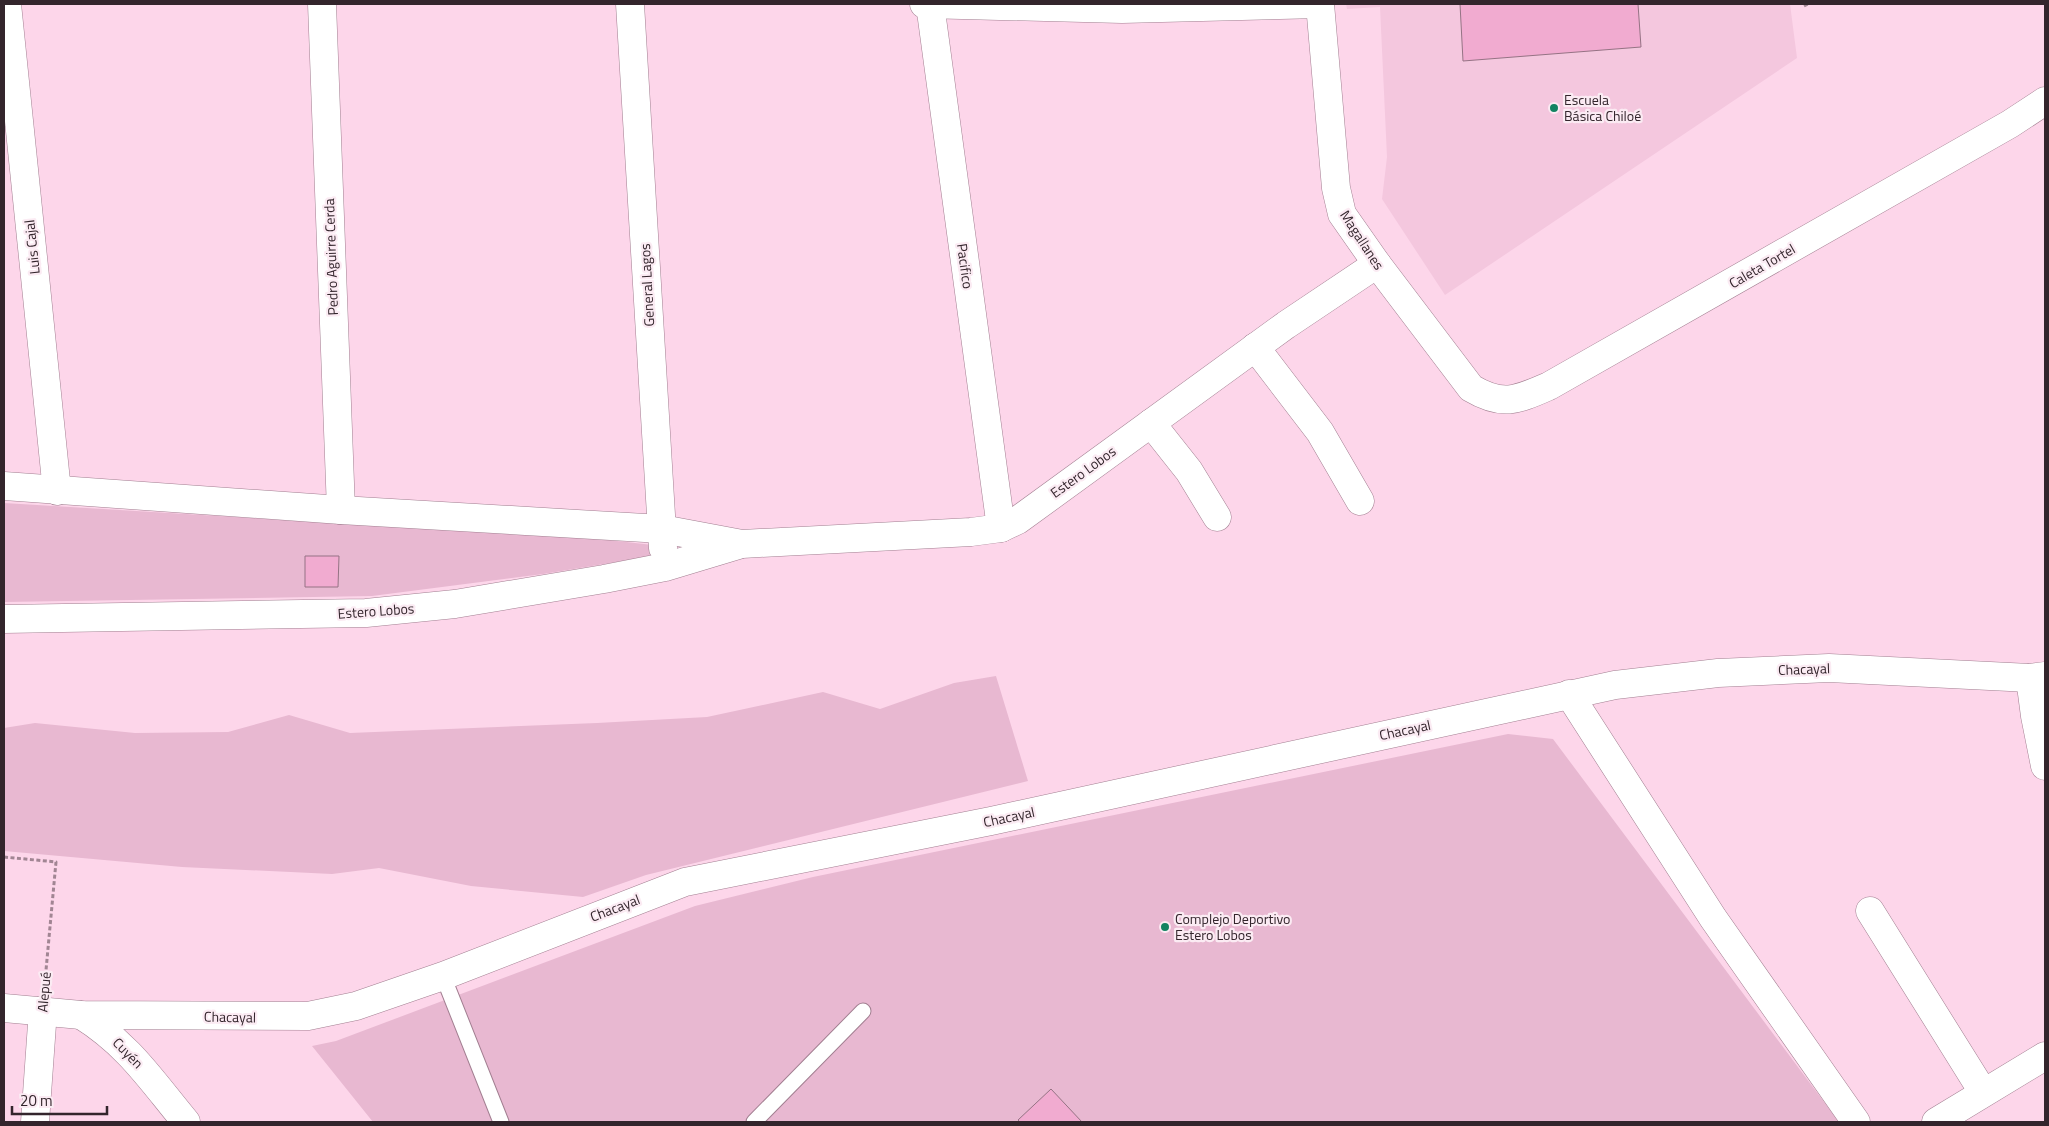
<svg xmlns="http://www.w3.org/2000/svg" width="2049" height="1126" font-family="'Titillium Web',sans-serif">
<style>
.built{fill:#f4c7de}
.green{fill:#e8b8d1}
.building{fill:#f1abd0;stroke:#957384}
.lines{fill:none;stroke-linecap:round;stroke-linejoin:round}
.lane-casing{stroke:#a27f91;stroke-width:17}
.street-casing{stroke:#a27f91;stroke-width:29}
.secondary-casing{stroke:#a27f91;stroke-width:29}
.path{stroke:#a18593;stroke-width:3;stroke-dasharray:4 2.5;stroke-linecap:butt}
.lane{stroke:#fff;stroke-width:15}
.street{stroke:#fff;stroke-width:28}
.secondary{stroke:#fff;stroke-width:28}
.poi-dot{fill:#128361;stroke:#fbebf3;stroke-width:2}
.labels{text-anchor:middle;stroke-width:4.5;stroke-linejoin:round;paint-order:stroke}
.poi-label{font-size:14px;fill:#33252c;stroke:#fbebf3;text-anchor:start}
.street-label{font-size:14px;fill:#33252c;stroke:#fbebf3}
</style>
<rect width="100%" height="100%" fill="#fdd6ea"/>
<polygon class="built" points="1346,4 1790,4 1797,58 1445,295 1382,199 1387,157 1380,7 1347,9"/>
<g class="green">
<polygon points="4,503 599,539 653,545 653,556 543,574 372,596 4,602"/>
<polygon points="996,676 1028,781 646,875 583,897 471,886 379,868 332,874 182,867 4,851 4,728 35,723 135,733 228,732 289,715 350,733 597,723 707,717 823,692 880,709 954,683"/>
<polygon points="1508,734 1553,739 1839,1122 373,1122 312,1046 336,1041 695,906 813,877"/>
</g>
<g class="building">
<polygon points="1460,4 1638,4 1641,47 1463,61"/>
<polygon points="305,556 339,556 338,587 305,587"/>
<polygon points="1051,1089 1082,1122 1020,1122 1018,1120"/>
</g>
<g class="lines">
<defs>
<g id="lane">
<polyline points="443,976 501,1122"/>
<polyline points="754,1122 863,1011"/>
</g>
<g id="street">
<polyline points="7,4 57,491"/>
<polyline points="322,4 341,510"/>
<polyline points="630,4 663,548"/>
<polyline points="930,4 1001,528"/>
<path d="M1320,4l16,184 6,26 35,50 94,124c32,19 46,12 78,-2l461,-262 35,-23"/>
<polyline points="1255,347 1320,432 1360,501"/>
<polyline points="1151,423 1189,471 1217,517"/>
<polyline points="4,486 341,510 662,529 742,544 971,532 1001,528 1018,520 1286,325 1377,264"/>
<polyline points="4,619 366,613 455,604 604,579 665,567 738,545"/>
<polyline points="2030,678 2035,716 2045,766"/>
<polyline points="1569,694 1713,918 1856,1122"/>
<polyline points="1870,911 1983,1092"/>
<polyline points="4,1008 81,1015 308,1016 356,1006 443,976 685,882 991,821 1615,685 1718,673 1829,668 2030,678 2045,676"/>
<path d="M81,1015c48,30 70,65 105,107"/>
<polyline points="35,1122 43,1010"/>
<polyline points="1936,1122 2045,1056"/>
</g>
<polyline id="secondary" points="924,4 1122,9 1320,4"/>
</defs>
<use href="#lane" class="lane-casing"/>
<use href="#street" class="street-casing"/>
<use href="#secondary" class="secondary-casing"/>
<g class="path">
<polyline points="1804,6 1808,4"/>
<polyline points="4,857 56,862 45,981"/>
</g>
<use href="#lane" class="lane"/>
<use href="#street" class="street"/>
<use href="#secondary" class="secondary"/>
</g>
<g class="poi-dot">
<circle cx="1554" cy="108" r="5"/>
<circle cx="1165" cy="927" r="5"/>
</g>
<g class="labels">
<g class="poi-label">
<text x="1564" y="105">Escuela<tspan x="1564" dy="16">Básica Chiloé</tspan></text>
<text x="1175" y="924">Complejo Deportivo<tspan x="1175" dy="16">Estero Lobos</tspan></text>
</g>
<g class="street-label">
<text transform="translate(1362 240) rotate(57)" y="5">Magallanes</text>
<text transform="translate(32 247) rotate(-96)" y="5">Luis Cajal</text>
<text transform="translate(331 257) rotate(-92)" y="5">Pedro Aguirre Cerda</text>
<text transform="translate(965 266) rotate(82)" y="5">Pacifico</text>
<text transform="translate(1762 266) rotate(-30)" y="5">Caleta Tortel</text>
<text transform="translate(647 285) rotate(-93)" y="5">General Lagos</text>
<text transform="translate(1083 472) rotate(-36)" y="5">Estero Lobos</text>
<text transform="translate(376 611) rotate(-4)" y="5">Estero Lobos</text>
<text transform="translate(1804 669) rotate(-2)" y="5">Chacayal</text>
<text transform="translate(1405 730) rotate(-12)" y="5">Chacayal</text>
<text transform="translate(1009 817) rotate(-12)" y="5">Chacayal</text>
<text transform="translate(615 908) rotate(-21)" y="5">Chacayal</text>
<text transform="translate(44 992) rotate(-85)" y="5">Alepué</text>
<text transform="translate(230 1017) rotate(1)" y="5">Chacayal</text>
<text transform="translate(128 1053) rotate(46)" y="5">Cuyén</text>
</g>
</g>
<rect width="2049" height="1126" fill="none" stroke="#33252c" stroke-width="10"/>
<path d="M12 1106v8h95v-8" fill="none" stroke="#33252c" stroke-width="2.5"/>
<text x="20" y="1106" font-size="15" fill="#33252c" stroke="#fbebf3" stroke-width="4" paint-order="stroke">20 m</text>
</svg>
